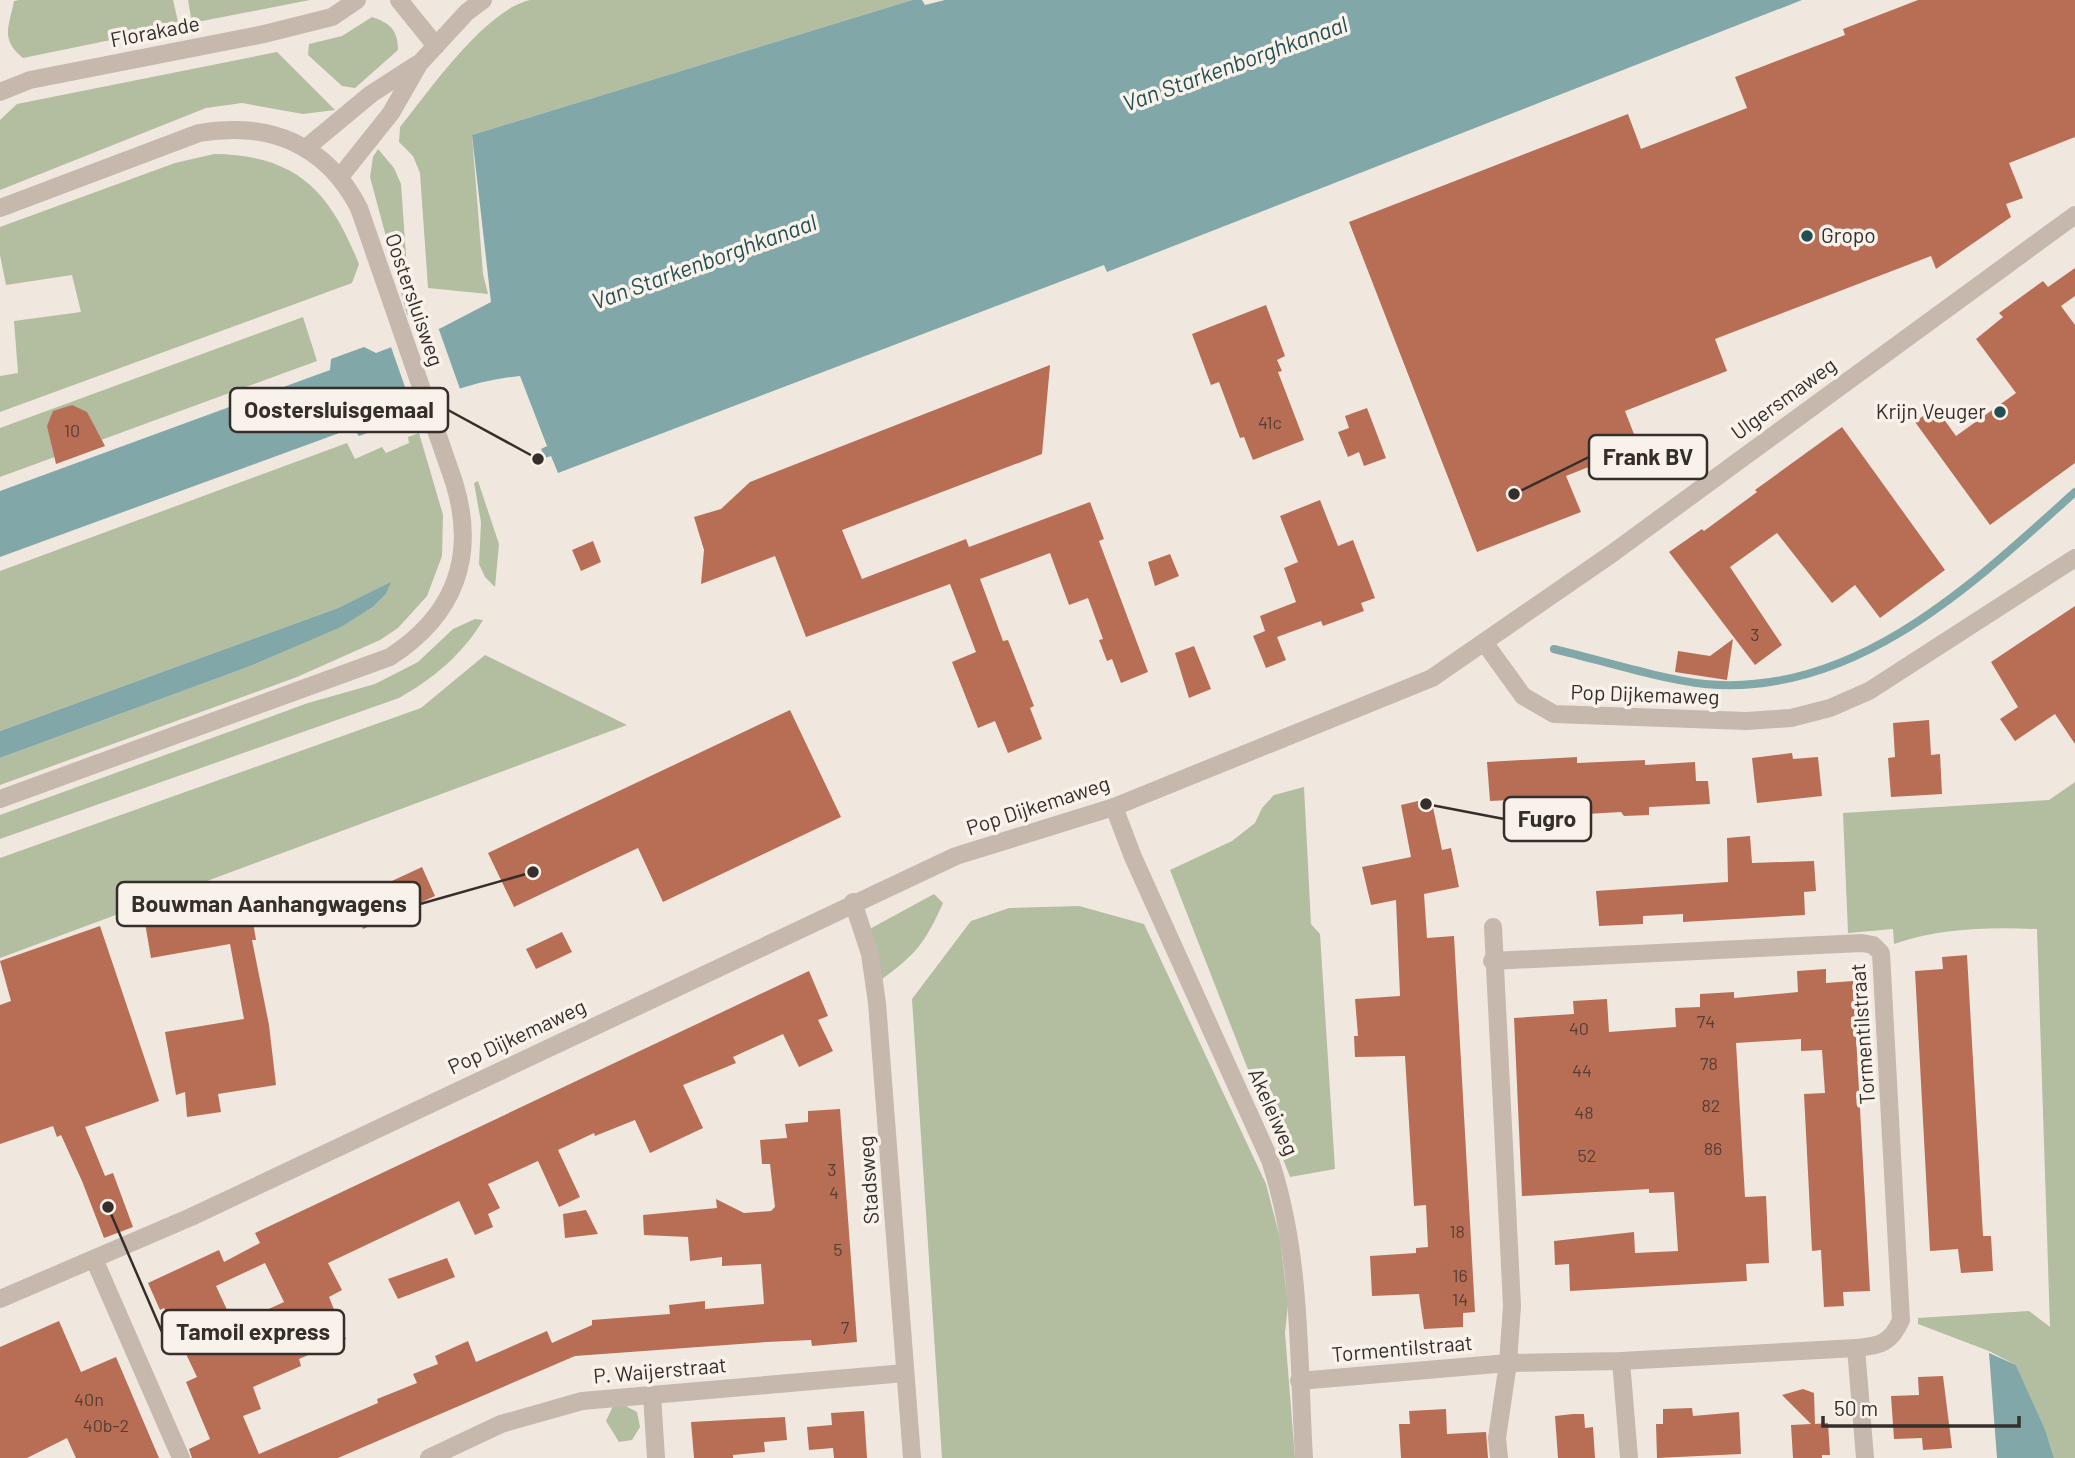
<svg xmlns="http://www.w3.org/2000/svg" width="2075" height="1458" font-family="Barlow,sans-serif">
<style>
.green{fill:#b3bda0}
.water{fill:#81a7a9}
.pier{fill:#f0e8df}
.lines{fill:none;stroke-linecap:round;stroke-linejoin:round}
.stream{stroke:#81a7a9;stroke-width:8}
.building{fill:#b76e55;fill-rule:evenodd}
.minor{stroke:#c6b8ac;stroke-width:18}
.tertiary{stroke:#c6b8ac;stroke-width:18}
.poi-dot{fill:#244f52;stroke:#f8f2eb;stroke-width:2.5}
.labels{text-anchor:middle;stroke-width:7;stroke-linejoin:round;paint-order:stroke}
.number-label{font-size:18px;fill:#563e35}
.street-label{font-size:21px;fill:#352e2a;stroke:#f8f2eb}
.poi-label{font-size:21px;fill:#352e2a;stroke:#f8f2eb;text-anchor:start}
.water-label{font-size:23px;font-style:italic;fill:#244f52;stroke:#f8f2eb}
.leader{fill:none;stroke:#352e2a;stroke-width:2.5}
.callout-dot{fill:#352e2a;stroke:#f8f2eb;stroke-width:2.5}
.callout{fill:#f8f2eb;stroke:#352e2a;stroke-width:2.5}
.callout-label{font-size:23px;text-anchor:middle;font-weight:bold;fill:#352e2a}
</style>
<rect width="100%" height="100%" fill="#f0e8df"/>
<g class="green">
<path d="M19,0h154l6,26 -156,32c-23,-19 -14,-31 -9,-57z"/>
<polygon points="188,0 310,0 192,23"/>
<path d="M530,0h382l-440,135 11,139 5,20 -60,-6 -8,-115 -7,-17 -14,-14 1,-15c29,-36 85,-117 130,-127z"/>
<path d="M372,17c18,6 26,13 26,33l-43,38 -13,-2 -34,-31 1,-11 33,-8z"/>
<polygon points="277,52 335,110 303,114 242,103 206,108 0,190 0,120 17,104"/>
<polygon points="378,149 394,168 401,184 410,313 407,315 370,177 373,157"/>
<path d="M214,154c84,1 116,38 145,110l-7,19 -352,129v-36l18,-3 -4,-52 67,-9 -9,-37 -66,10 -6,-30v-28l175,-64z"/>
<polygon points="303,317 317,361 0,477 0,428"/>
<polygon points="419,433 443,515 442,556 427,596 398,628 380,640 297,677 0,785 0,758 248,667 340,627 373,607 386,594 390,583 338,608 0,731 0,571 347,443 355,459 382,447 386,453 409,443 408,437"/>
<polygon points="478,481 499,544 495,587 485,577 479,564 481,522 474,483"/>
<path d="M475,619l8,1c-20,34 -50,59 -84,78l-399,141v-24l308,-112 67,-19 43,-22 35,-33z"/>
<polygon points="485,655 627,725 0,958 0,858 421,708"/>
<path d="M2075,782v676h-21l-9,-29 -29,-64 -27,-14 -71,-27v-6l111,-7 21,16 -13,-398c-48,-2 -97,-1 -143,15l-1,-15 -45,4 -5,-120 206,-13z"/>
<polygon points="1304,787 1311,924 1320,934 1335,1169 1290,1177 1170,870 1232,841 1255,823 1262,808 1274,795"/>
<path d="M934,894l9,9c-18,40 -27,51 -61,76l-16,-48z"/>
<polygon points="1079,906 1144,924 1266,1184 1280,1238 1288,1305 1285,1333 1295,1458 942,1458 912,999 971,921 1009,908"/>
<polygon points="624,1405 637,1412 640,1427 632,1440 619,1442 606,1421 613,1406"/>
</g>
<g class="water">
<path d="M912,0h10l3,5 20,-5h857l-695,272 -3,-7 -546,208 -7,-17 -6,2 -4,-9 6,-3 -27,-70c-44,4 -82,20 -123,35l-4,13 -34,12 -6,-8 -353,129v-66l330,-121 1,-11 33,-12 12,6 65,-25 50,-26 -19,-167z"/>
<polygon points="391,582 386,594 373,607 341,627 248,667 0,758 0,731 338,608"/>
<polygon points="1989,1353 2016,1365 2045,1429 2054,1458 1997,1458"/>
</g>
<polygon class="pier" points="438,327 460,389 412,407 390,344"/>
<g class="lines">
<path class="stream" d="M1554,649c46,11 106,30 151,35 149,14 267,-99 370,-192"/>
</g>
<g class="building">
<polygon points="1918,0 2075,0 2075,137 2009,163 2023,198 2006,204 2011,217 1936,269 1931,256 1715,339 1727,371 1625,411 1639,447 1566,476 1581,512 1477,552 1349,222 1628,114 1641,149 1747,108 1735,77 1845,35 1843,29"/>
<polygon points="2075,268 2075,296 2061,306 2075,325 2075,463 1990,525 1915,422 1935,407 1956,436 2016,393 1976,339 2003,317 1999,313 2043,281 2048,287"/>
<polygon points="1266,305 1285,356 1277,360 1282,371 1278,372 1304,440 1253,460 1244,437 1240,438 1219,382 1211,385 1192,334"/>
<polygon points="1050,365 1042,454 842,530 862,579 966,539 969,547 1090,502 1104,539 1099,541 1148,672 1121,683 1112,659 1107,661 1099,640 1103,639 1088,598 1069,605 1050,553 980,579 1003,641 1008,640 1034,706 1030,708 1042,739 1008,753 995,721 978,728 952,662 976,652 950,584 806,637 775,556 701,584 704,550 694,517 721,509 750,482"/>
<polygon points="72,405 87,412 105,446 56,464 47,426 53,411"/>
<polygon points="1367,408 1386,458 1364,466 1359,452 1348,457 1338,432 1349,428 1345,416"/>
<polygon points="1842,427 1945,570 1880,618 1855,585 1832,603 1777,533 1730,567 1782,645 1755,665 1669,552 1702,529 1704,531 1757,492 1755,490"/>
<polygon points="1320,500 1338,546 1353,540 1375,598 1361,603 1364,611 1323,626 1321,621 1277,637 1286,660 1266,668 1253,636 1265,631 1260,616 1296,602 1284,568 1298,562 1280,516"/>
<polygon points="593,541 601,562 581,571 572,550"/>
<polygon points="1170,554 1179,576 1155,586 1148,562"/>
<polygon points="2075,606 2075,744 2055,714 2015,741 2000,719 2018,707 1991,662"/>
<polygon points="1733,639 1727,680 1675,672 1678,651 1710,656"/>
<polygon points="1194,646 1211,689 1189,698 1175,653"/>
<polygon points="790,710 841,817 663,902 638,848 514,907 488,853"/>
<polygon points="1929,720 1931,755 1940,754 1942,794 1891,797 1888,758 1895,757 1893,723"/>
<polygon points="1792,753 1793,759 1818,757 1822,796 1757,803 1752,758"/>
<polygon points="1577,757 1577,763 1645,760 1645,765 1695,762 1696,781 1708,781 1710,804 1649,807 1649,815 1624,816 1621,812 1569,815 1568,808 1511,811 1510,800 1490,801 1487,762"/>
<polygon points="1431,798 1442,850 1451,848 1459,887 1424,894 1427,938 1454,936 1475,1312 1463,1313 1463,1327 1424,1329 1419,1294 1372,1296 1370,1256 1416,1253 1416,1248 1428,1247 1426,1205 1414,1206 1405,1056 1355,1057 1354,1036 1358,1036 1355,999 1400,996 1396,900 1371,905 1362,867 1411,857 1401,805"/>
<polygon points="1750,836 1752,863 1814,861 1816,891 1804,892 1805,915 1683,922 1683,914 1643,916 1643,924 1599,926 1596,891 1728,882 1727,838"/>
<polygon points="422,867 435,896 363,929 351,900"/>
<polygon points="250,904 256,940 252,940 269,1025 276,1085 218,1094 221,1112 187,1117 185,1092 176,1095 165,1032 244,1019 230,944 151,958 145,923"/>
<polygon points="100,926 159,1101 85,1127 105,1176 113,1173 133,1227 104,1238 82,1181 61,1135 57,1137 53,1126 0,1144 0,1005 11,1001 0,961"/>
<polygon points="562,932 572,952 536,969 526,949"/>
<polygon points="1967,955 1983,1236 1991,1236 1993,1271 1961,1273 1958,1249 1930,1251 1915,971 1943,969 1942,957"/>
<polygon points="1826,969 1826,983 1853,981 1870,1291 1843,1292 1844,1306 1824,1307 1821,1250 1812,1251 1804,1094 1825,1093 1822,1050 1801,1051 1801,1039 1736,1043 1745,1197 1766,1196 1769,1263 1746,1264 1747,1281 1570,1291 1569,1264 1555,1265 1554,1241 1634,1232 1635,1253 1678,1251 1674,1192 1649,1193 1649,1189 1522,1196 1514,1018 1574,1014 1573,1001 1607,999 1609,1032 1676,1027 1675,1008 1700,1007 1700,994 1734,992 1734,998 1798,992 1797,971"/>
<path d="M809,971l19,45 -10,4 15,31 -34,16 -16,-33 -50,23 3,6 -53,22 20,43 -53,25 -15,-33 -40,16 -1,-3 -36,17 22,47 -21,10 -21,-46 -50,23 12,24 -12,6 5,13 -18,8 -16,-34 -131,62 14,27 -13,7 17,42 -47,20 2,7 -48,21 8,22 -18,7 16,38 119,-51 -1,-4 40,-16 -4,-9 25,-10 -3,-8 33,-15 8,21 71,-31 5,12 40,-18v-5l78,-6 -1,-9 36,-4v8l59,-5 -3,-40 -39,2v-9l-32,4 -2,-24 -44,-2 -1,-20 74,-7 -1,-9 28,14 27,-2 4,-4 -5,-43h-8l-2,-24 27,-2 -2,-14 23,-2v-11l32,-2 17,233 -45,4 -1,-6 -44,2 -192,14 -237,102h-146l-3,-9 21,-10 -24,-57 11,-5 -33,-69 -4,2 -12,-27 71,-33 5,12 36,-19 -5,-10zM265,1263l19,39 -50,23 -18,-39z"/>
<polygon points="586,1210 598,1234 565,1238 563,1214"/>
<polygon points="447,1258 455,1277 398,1299 388,1279"/>
<polygon points="59,1321 81,1372 116,1357 159,1458 76,1458 67,1438 27,1458 0,1458 0,1347"/>
<polygon points="1943,1376 1952,1448 1923,1450 1922,1438 1894,1439 1891,1396 1919,1395 1918,1377"/>
<polygon points="1803,1389 1814,1393 1815,1424 1828,1423 1830,1455 1822,1455 1822,1458 1793,1458 1791,1425 1811,1424 1782,1395"/>
<polygon points="1692,1408 1693,1416 1739,1412 1741,1454 1657,1458 1656,1424 1663,1424 1663,1409"/>
<polygon points="1446,1409 1447,1434 1486,1432 1488,1458 1401,1458 1399,1424 1410,1424 1409,1411"/>
<polygon points="864,1411 867,1458 834,1458 833,1448 809,1450 807,1427 832,1425 831,1413"/>
<polygon points="1573,1414 1584,1414 1585,1428 1593,1427 1595,1458 1558,1458 1555,1416"/>
<polygon points="785,1417 787,1440 764,1442 765,1452 733,1455 733,1458 694,1458 691,1422"/>
</g>
<g class="lines">
<g class="minor">
<polyline points="399,0 436,46"/>
<polyline points="0,92 30,80 264,34 332,17 357,0"/>
<polyline points="306,148 371,94 416,65"/>
<polyline points="340,177 391,113 419,64 467,12 483,0"/>
<polyline points="1484,642 1523,696 1554,714 1746,721 1791,718 1830,708 1869,691 2075,558"/>
<polyline points="853,902 870,954 877,1003 912,1458"/>
<polyline points="1493,927 1512,1306 1508,1363 1497,1438 1499,1458"/>
<polyline points="94,1259 181,1458"/>
<polyline points="1856,1348 1865,1458"/>
<polyline points="1621,1361 1629,1458"/>
<path d="M1299,1381l209,-18 113,-2 235,-13c24,-2 35,-5 45,-28l-20,-367 -8,-8 -11,-2 -370,18"/>
<polyline points="652,1395 656,1458"/>
<polyline points="429,1458 501,1424 582,1401 905,1373"/>
</g>
<g class="tertiary">
<path d="M0,208l199,-75c70,-12 127,11 160,75l95,274c23,74 1,133 -64,175l-390,142"/>
<path d="M1114,807l19,50 137,303c32,96 28,198 34,298"/>
<polyline points="0,1299 191,1217 956,856 1114,807 1432,678 1610,555 2075,215"/>
</g>
</g>
<g class="poi-dot">
<circle cx="1807" cy="236" r="7"/>
<circle cx="2000" cy="412" r="7"/>
</g>
<g class="labels">
<g class="number-label">
<text x="1270" y="429">41c</text>
<text x="72" y="437">10</text>
<text x="1755" y="641">3</text>
<text x="1706" y="1028">74</text>
<text x="1579" y="1035">40</text>
<text x="1709" y="1070">78</text>
<text x="1582" y="1077">44</text>
<text x="1711" y="1112">82</text>
<text x="1584" y="1119">48</text>
<text x="1713" y="1155">86</text>
<text x="1587" y="1162">52</text>
<text x="832" y="1176">3</text>
<text x="834" y="1199">4</text>
<text x="1457" y="1238">18</text>
<text x="838" y="1256">5</text>
<text x="1460" y="1282">16</text>
<text x="1460" y="1306">14</text>
<text x="845" y="1334">7</text>
<text x="89" y="1406">40n</text>
<text x="106" y="1432">40b-2</text>
</g>
<g class="street-label">
<text transform="translate(155 32) rotate(-11)" y="7">Florakade</text>
<text transform="translate(414 300) rotate(71)" y="7">Oostersluisweg</text>
<text transform="translate(1784 399) rotate(-36)" y="7">Ulgersmaweg</text>
<text transform="translate(1645 695) rotate(2)" y="7">Pop Dijkemaweg</text>
<text transform="translate(1038 806) rotate(-18)" y="7">Pop Dijkemaweg</text>
<text transform="translate(1863 1034) rotate(-94)" y="7">Tormentilstraat</text>
<text transform="translate(517 1037) rotate(-25)" y="7">Pop Dijkemaweg</text>
<text transform="translate(1273 1112) rotate(66)" y="7">Akeleiweg</text>
<text transform="translate(869 1180) rotate(-94)" y="7">Stadsweg</text>
<text transform="translate(1402 1349) rotate(-5)" y="7">Tormentilstraat</text>
<text transform="translate(660 1371) rotate(-5)" y="7">P. Waijerstraat</text>
</g>
<g class="poi-label">
<text x="1821" y="243">Gropo</text>
<text x="1986" y="419" text-anchor="end">Krijn Veuger</text>
</g>
<g class="water-label">
<text transform="translate(1235 64) rotate(-20)" y="8">Van Starkenborghkanaal</text>
<text transform="translate(704 262) rotate(-20)" y="8">Van Starkenborghkanaal</text>
</g>
</g>
<path class="leader" d="M538 459L448 410M1514 494L1589 457M1426 804L1504 819M533 872L420 904M108 1207L162 1332"/>
<g class="callout-dot">
<circle cx="538" cy="459" r="7"/>
<circle cx="1514" cy="494" r="7"/>
<circle cx="1426" cy="804" r="7"/>
<circle cx="533" cy="872" r="7"/>
<circle cx="108" cy="1207" r="7"/>
</g>
<g class="callout">
<rect x="230" y="388" width="218" height="44" rx="7"/>
<rect x="1589" y="435" width="118" height="44" rx="7"/>
<rect x="1504" y="797" width="87" height="44" rx="7"/>
<rect x="117" y="882" width="303" height="44" rx="7"/>
<rect x="162" y="1310" width="182" height="44" rx="7"/>
</g>
<g class="callout-label">
<text x="339" y="418">Oostersluisgemaal</text>
<text x="1648" y="465">Frank BV</text>
<text x="1547" y="827">Fugro</text>
<text x="269" y="912">Bouwman Aanhangwagens</text>
<text x="253" y="1340">Tamoil express</text>
</g>
<path d="M1823 1416v10h196v-10" fill="none" stroke="#352e2a" stroke-width="3.5"/>
<text x="1834" y="1416" font-size="21" fill="#352e2a" stroke="#f8f2eb" stroke-width="5" paint-order="stroke">50 m</text>
</svg>
